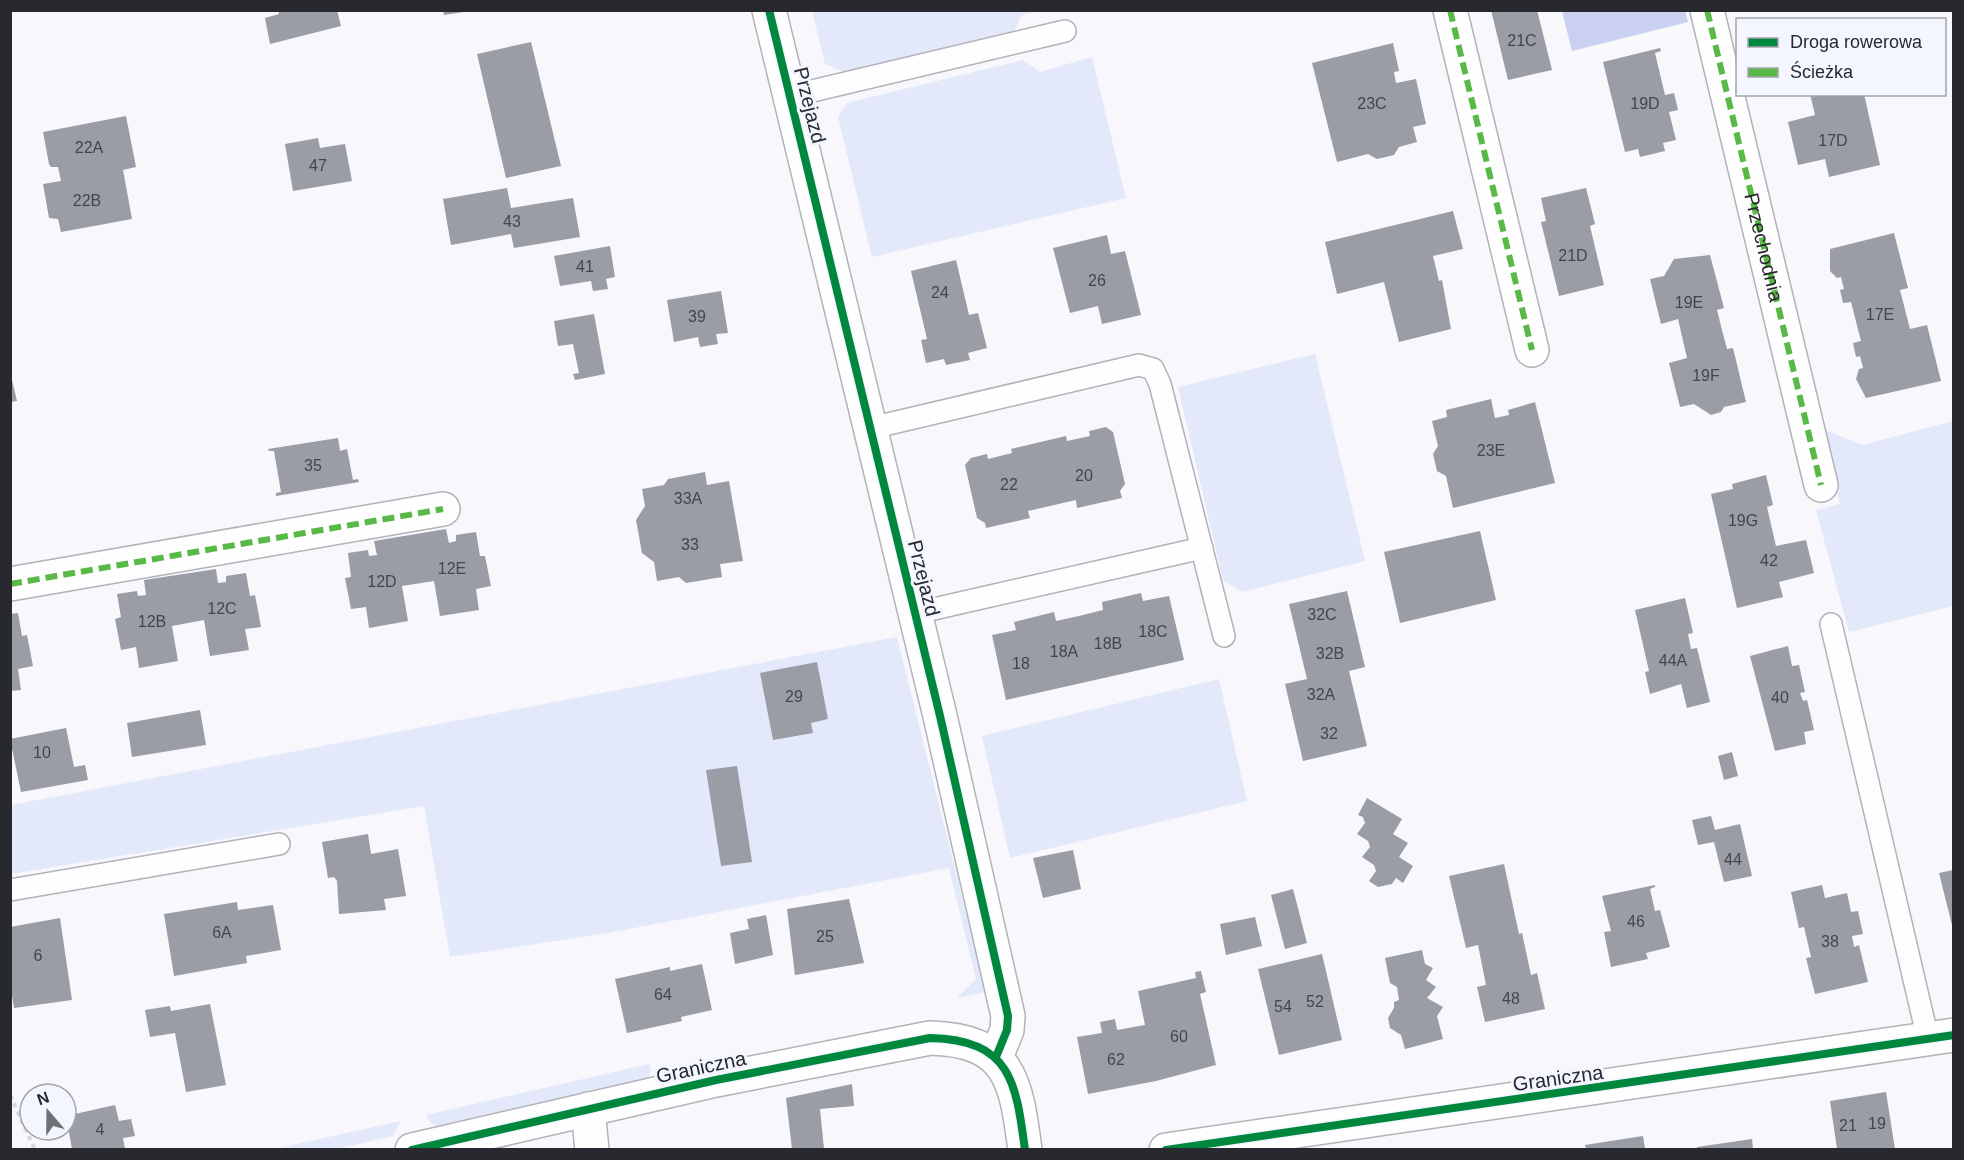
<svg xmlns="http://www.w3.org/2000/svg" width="1964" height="1160" font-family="Arial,sans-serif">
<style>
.green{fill:#e3e8fb}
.forest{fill:#cad0ef}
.building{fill:#9a9ca6}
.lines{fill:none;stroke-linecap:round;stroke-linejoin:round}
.service-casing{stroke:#b2b3b8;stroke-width:24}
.minor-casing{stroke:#b2b3b8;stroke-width:36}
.tertiary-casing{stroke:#b2b3b8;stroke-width:36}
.path{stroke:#d7d8d9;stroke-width:4;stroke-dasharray:4.5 4.5;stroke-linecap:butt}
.service{stroke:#fefeff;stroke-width:21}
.minor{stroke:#fefeff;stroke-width:33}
.tertiary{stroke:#fefeff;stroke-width:33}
.quiet{stroke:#58b947;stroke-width:6;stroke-dasharray:12 6;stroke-linecap:butt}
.cycleway-casing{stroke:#f4f6ff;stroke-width:11}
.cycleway{stroke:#00873e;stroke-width:8}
.labels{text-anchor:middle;stroke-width:6;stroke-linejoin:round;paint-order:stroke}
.number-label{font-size:16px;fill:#44464d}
.street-label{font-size:20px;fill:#28292f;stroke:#f4f6ff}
</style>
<rect width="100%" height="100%" fill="#f7f7fc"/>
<g class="green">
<polygon points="812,11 812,10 1040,11 1022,15 1014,31 844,72 825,64"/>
<polygon points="1092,57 1126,198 872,257 838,117 847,103 1023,60 1040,72"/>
<polygon points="1315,354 1365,561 1242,592 1223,580 1178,387"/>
<polygon points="1953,421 1953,606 1849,632 1816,510 1840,504 1822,429 1863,445"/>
<polygon points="897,637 986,992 957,998 976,979 949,868 608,933 450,957 424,806 11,874 11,805"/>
<polygon points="1219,679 1247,801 1010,858 982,736"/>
<polygon points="649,1064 651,1071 648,1078 436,1126 430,1123 426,1115"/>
<polygon points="401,1121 393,1136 337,1149 275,1149"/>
</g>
<polygon class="forest" points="1562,11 1685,11 1688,22 1572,51"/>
<g class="building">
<polygon points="278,10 337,10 341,26 270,44 265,18 279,14"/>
<polygon points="443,10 464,10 464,12 444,15"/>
<polygon points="1491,10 1537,10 1552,70 1508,80"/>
<polygon points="531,42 561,166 506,178 477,54"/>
<polygon points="1393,43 1399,71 1394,72 1396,83 1416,79 1426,124 1413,127 1417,142 1399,147 1394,155 1377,159 1368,154 1337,162 1312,63"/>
<polygon points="1660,48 1661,51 1655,53 1665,95 1674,93 1678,110 1669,112 1676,140 1663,143 1665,151 1640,157 1638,149 1625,152 1603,62"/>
<polygon points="1810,94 1864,94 1880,165 1829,177 1825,159 1798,165 1788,122 1815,115"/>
<polygon points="126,116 136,167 123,170 132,219 61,232 58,219 49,218 43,184 61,181 58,167 51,167 49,164 43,132"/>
<polygon points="318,138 320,148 345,144 352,181 293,191 285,144"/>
<polygon points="507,188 511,208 573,198 580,237 514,248 511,234 451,245 443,199"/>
<polygon points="1586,188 1595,224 1590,226 1604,285 1559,296 1541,222 1546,221 1541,198"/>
<polygon points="1453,211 1463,249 1433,256 1439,281 1442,280 1451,329 1399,342 1384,282 1337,294 1325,242"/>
<polygon points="1894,233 1908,288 1900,290 1910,329 1927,325 1941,381 1866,398 1856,379 1859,369 1863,368 1860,356 1856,357 1853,343 1861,341 1851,302 1843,303 1840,290 1844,289 1841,277 1837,278 1830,271 1830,249"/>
<polygon points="1107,235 1111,254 1125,251 1141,315 1102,324 1098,306 1070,313 1053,248"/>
<polygon points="610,246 615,277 606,279 608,289 593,291 591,281 560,286 554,256"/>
<polygon points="1710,255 1724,308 1717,310 1722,330 1727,349 1733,348 1746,402 1724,407 1721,412 1711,415 1694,404 1680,407 1669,363 1687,358 1678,319 1661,324 1650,279 1664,276 1674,259"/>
<polygon points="956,260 969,315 978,313 987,348 968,353 970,360 946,365 944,359 926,363 921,340 927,339 911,271"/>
<polygon points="721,291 728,333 716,334 718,344 700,347 698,337 674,342 667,300"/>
<polygon points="594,314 605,374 575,380 573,374 579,373 573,344 558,346 554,321"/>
<polygon points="10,372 17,401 10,402"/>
<polygon points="1491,399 1495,418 1509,415 1508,410 1535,402 1555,483 1453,508 1446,476 1437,471 1433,454 1438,446 1432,421 1447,417 1446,410"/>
<polygon points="1106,427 1113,432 1125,484 1120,491 1122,498 1077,508 1076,500 1028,511 1030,518 986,528 985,523 977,518 965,465 971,458 987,454 988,459 1012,453 1011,449 1066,436 1067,441 1090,436 1089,431"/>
<polygon points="338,438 340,451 347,449 353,480 358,479 359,482 276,496 276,493 281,492 274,451 269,451 268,449"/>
<polygon points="705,472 707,485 729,481 743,561 720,564 722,577 686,583 679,577 657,581 654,562 642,553 636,520 645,506 642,489 664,485 668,479"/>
<polygon points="1766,475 1773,505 1767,507 1776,546 1806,540 1814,573 1779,582 1783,597 1737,608 1711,494 1733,489 1732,484"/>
<polygon points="446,529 449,543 456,541 456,535 476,532 480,556 485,556 491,586 476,589 479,610 440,616 434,581 402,586 408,621 369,628 366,607 351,609 345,578 351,577 348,553 368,550 369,556 377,555 374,541"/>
<polygon points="1480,531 1496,600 1400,623 1384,552"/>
<polygon points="216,569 218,583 226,582 226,576 246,573 250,596 255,595 261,627 245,629 249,650 210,656 204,620 172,626 178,661 139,668 136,647 121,650 115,619 121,617 117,594 137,591 138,596 146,595 144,580"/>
<polygon points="1347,591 1365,667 1349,671 1367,746 1303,761 1285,684 1307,679 1289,604"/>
<polygon points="1141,593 1143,601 1169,596 1184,660 1006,700 992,635 1016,630 1014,622 1054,612 1056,621 1079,616 1103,610 1102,602"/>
<polygon points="1685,598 1693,633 1688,634 1691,649 1697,648 1710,702 1687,708 1681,684 1650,694 1645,672 1649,671 1635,610"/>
<polygon points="18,613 22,636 27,635 33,666 18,669 21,690 10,691 10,614"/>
<polygon points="1788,646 1792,666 1799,665 1805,692 1800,693 1803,701 1807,700 1814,730 1804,732 1806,744 1775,751 1750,656"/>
<polygon points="817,662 828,719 811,723 813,733 773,740 760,673"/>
<polygon points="200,710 206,745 132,757 127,723"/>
<polygon points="66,728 74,767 85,765 88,780 21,792 10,739"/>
<polygon points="1732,752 1738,776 1724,780 1718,756"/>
<polygon points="737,766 752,862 721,866 706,770"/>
<polygon points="1367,798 1402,819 1393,834 1408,843 1399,857 1413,866 1403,883 1396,878 1392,884 1378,887 1369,881 1376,871 1374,865 1362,857 1370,847 1368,841 1357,834 1365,823 1363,817 1358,815"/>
<polygon points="1711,816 1715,830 1740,824 1752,876 1724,882 1714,842 1698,845 1692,820"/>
<polygon points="368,834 371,854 398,849 406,896 384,899 386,910 339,914 337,881 334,877 328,878 322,842"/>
<polygon points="1073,850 1081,889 1043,898 1033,858"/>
<polygon points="1504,864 1519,934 1522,933 1531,975 1537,973 1545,1009 1485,1022 1477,987 1486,985 1478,945 1466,948 1449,876"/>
<polygon points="1953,870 1953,929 1939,873"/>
<polygon points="1655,885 1655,887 1650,889 1655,911 1660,910 1670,947 1646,953 1648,959 1611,967 1604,932 1611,931 1602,896"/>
<polygon points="1822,885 1825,898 1847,893 1851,912 1858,911 1863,934 1852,936 1854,947 1859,945 1868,982 1815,994 1806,958 1811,957 1804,927 1799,928 1791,892"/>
<polygon points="1293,889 1307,943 1285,949 1271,895"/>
<polygon points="849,899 864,963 795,975 787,909"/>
<polygon points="237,902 238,910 273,905 281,950 246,956 247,963 174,976 164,914"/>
<polygon points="766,915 773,955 735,964 730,933 749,929 747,919"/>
<polygon points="1255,917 1262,946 1226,955 1220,924"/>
<polygon points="60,918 72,1000 14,1008 10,983 10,927"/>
<polygon points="1422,950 1425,964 1433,968 1426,980 1436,987 1427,998 1443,1007 1437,1016 1443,1039 1405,1049 1401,1035 1390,1028 1388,1018 1394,1008 1394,1002 1399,1000 1397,987 1390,983 1385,958"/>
<polygon points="1322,954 1342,1040 1279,1055 1258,969"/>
<polygon points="702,964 712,1010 681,1017 682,1021 627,1033 615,979 670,967 670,971"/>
<polygon points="1201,971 1206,992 1200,994 1216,1065 1156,1081 1088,1094 1077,1037 1102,1033 1100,1022 1115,1019 1117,1030 1145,1025 1138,991 1196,978 1195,972"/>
<polygon points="210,1004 226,1085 186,1092 175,1033 150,1037 145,1010 170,1006 171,1011"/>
<polygon points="852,1084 854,1106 820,1109 824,1149 792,1149 786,1098"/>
<polygon points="1886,1092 1895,1149 1837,1149 1830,1101"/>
<polygon points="115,1105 119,1121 131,1119 135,1136 123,1138 125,1149 72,1149 66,1116"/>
<polygon points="1643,1136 1645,1149 1586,1149 1585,1145"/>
<polygon points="1752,1139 1753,1149 1697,1149 1697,1147"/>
</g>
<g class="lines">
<defs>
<g id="service">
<polyline points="791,96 1065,31"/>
<polyline points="871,428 1139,365 1153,369 1160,384 1224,636"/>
<polyline points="916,613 1202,548"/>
<polyline points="1831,624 1928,1039"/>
<polyline points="10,890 279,844"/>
</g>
<g id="minor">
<polyline points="769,10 940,716 1008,1016 1007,1030 996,1057"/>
<polyline points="1450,10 1532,350"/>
<path id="s1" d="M1707,10l114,475"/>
<polyline points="10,584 443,509"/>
<polyline points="588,1109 592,1150"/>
<polyline points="1166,1150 1954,1035"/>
</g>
<path id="tertiary" d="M412,1150l304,-70 214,-42c81,2 86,44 95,112"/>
</defs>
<use href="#service" class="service-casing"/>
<use href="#minor" class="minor-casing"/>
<use href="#tertiary" class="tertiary-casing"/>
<polyline class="path" points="10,1095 35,1150"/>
<use href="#service" class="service"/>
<use href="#minor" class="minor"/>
<use href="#tertiary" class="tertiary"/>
<g class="quiet">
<polyline points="1450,10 1532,350"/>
<polyline points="1707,10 1821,485"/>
<polyline points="10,584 443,509"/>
</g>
<defs>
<g id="cycleway">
<polyline points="769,10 940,716 1008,1016 1007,1030 996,1057"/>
<path d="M412,1150l304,-70 214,-42c81,2 86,44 95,112"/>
<polyline points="1166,1150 1954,1035"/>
</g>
</defs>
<use href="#cycleway" class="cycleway-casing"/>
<use href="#cycleway" class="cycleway"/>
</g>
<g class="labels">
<g class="number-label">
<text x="1522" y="46">21C</text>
<text x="1372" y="109">23C</text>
<text x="1645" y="109">19D</text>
<text x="1833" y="146">17D</text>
<text x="89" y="153">22A</text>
<text x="318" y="171">47</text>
<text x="87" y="206">22B</text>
<text x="512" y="227">43</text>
<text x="1573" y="261">21D</text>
<text x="585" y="272">41</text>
<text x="1097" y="286">26</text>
<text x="940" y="298">24</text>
<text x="1689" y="308">19E</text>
<text x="1880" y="320">17E</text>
<text x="697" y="322">39</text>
<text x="1706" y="381">19F</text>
<text x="1491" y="456">23E</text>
<text x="313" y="471">35</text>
<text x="1084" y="481">20</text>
<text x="1009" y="490">22</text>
<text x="688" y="504">33A</text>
<text x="1743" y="526">19G</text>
<text x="690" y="550">33</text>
<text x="1769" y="566">42</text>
<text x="452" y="574">12E</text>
<text x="382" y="587">12D</text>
<text x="222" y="614">12C</text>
<text x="1322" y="620">32C</text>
<text x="152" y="627">12B</text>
<text x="1153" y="637">18C</text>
<text x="1108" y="649">18B</text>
<text x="1064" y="657">18A</text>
<text x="1330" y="659">32B</text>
<text x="1673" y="666">44A</text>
<text x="1021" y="669">18</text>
<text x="1321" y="700">32A</text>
<text x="794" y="702">29</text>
<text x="1780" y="703">40</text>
<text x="1329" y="739">32</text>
<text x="42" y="758">10</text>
<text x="1733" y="865">44</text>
<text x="1636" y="927">46</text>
<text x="222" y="938">6A</text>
<text x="825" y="942">25</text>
<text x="1830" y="947">38</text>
<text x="38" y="961">6</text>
<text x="663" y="1000">64</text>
<text x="1511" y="1004">48</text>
<text x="1315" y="1007">52</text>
<text x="1283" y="1012">54</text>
<text x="1179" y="1042">60</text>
<text x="1116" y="1065">62</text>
<text x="1877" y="1129">19</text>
<text x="1848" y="1131">21</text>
<text x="100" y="1135">4</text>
</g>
<g class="street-label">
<text transform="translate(810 105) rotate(76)" y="7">Przejazd</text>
<text dy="7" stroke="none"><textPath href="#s1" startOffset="244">Przechodnia</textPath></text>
<text transform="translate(924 578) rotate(76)" y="7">Przejazd</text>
<text transform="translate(701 1067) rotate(-12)" y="7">Graniczna</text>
<text transform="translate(1558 1078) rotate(-8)" y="7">Graniczna</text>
</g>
</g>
<rect width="1964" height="1160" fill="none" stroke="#28292f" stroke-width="24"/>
<rect x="1736" y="18" width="210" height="78" fill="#f4f6ff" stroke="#a2a4ac" stroke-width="1.5"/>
<rect x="1748" y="38" width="30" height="9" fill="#00873e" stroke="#a2a4ac" stroke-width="1.5"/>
<text x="1790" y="48" font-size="18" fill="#28292f">Droga rowerowa</text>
<rect x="1748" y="68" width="30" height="9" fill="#58b947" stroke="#a2a4ac" stroke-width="1.5"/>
<text x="1790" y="78" font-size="18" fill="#28292f">Ścieżka</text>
<g transform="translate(48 1112) rotate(340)"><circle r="28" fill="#f4f6ff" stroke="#a2a4ac" stroke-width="1.5"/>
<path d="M0-4.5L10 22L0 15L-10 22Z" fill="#707177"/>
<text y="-9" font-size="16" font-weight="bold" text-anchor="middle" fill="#28292f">N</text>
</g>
</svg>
